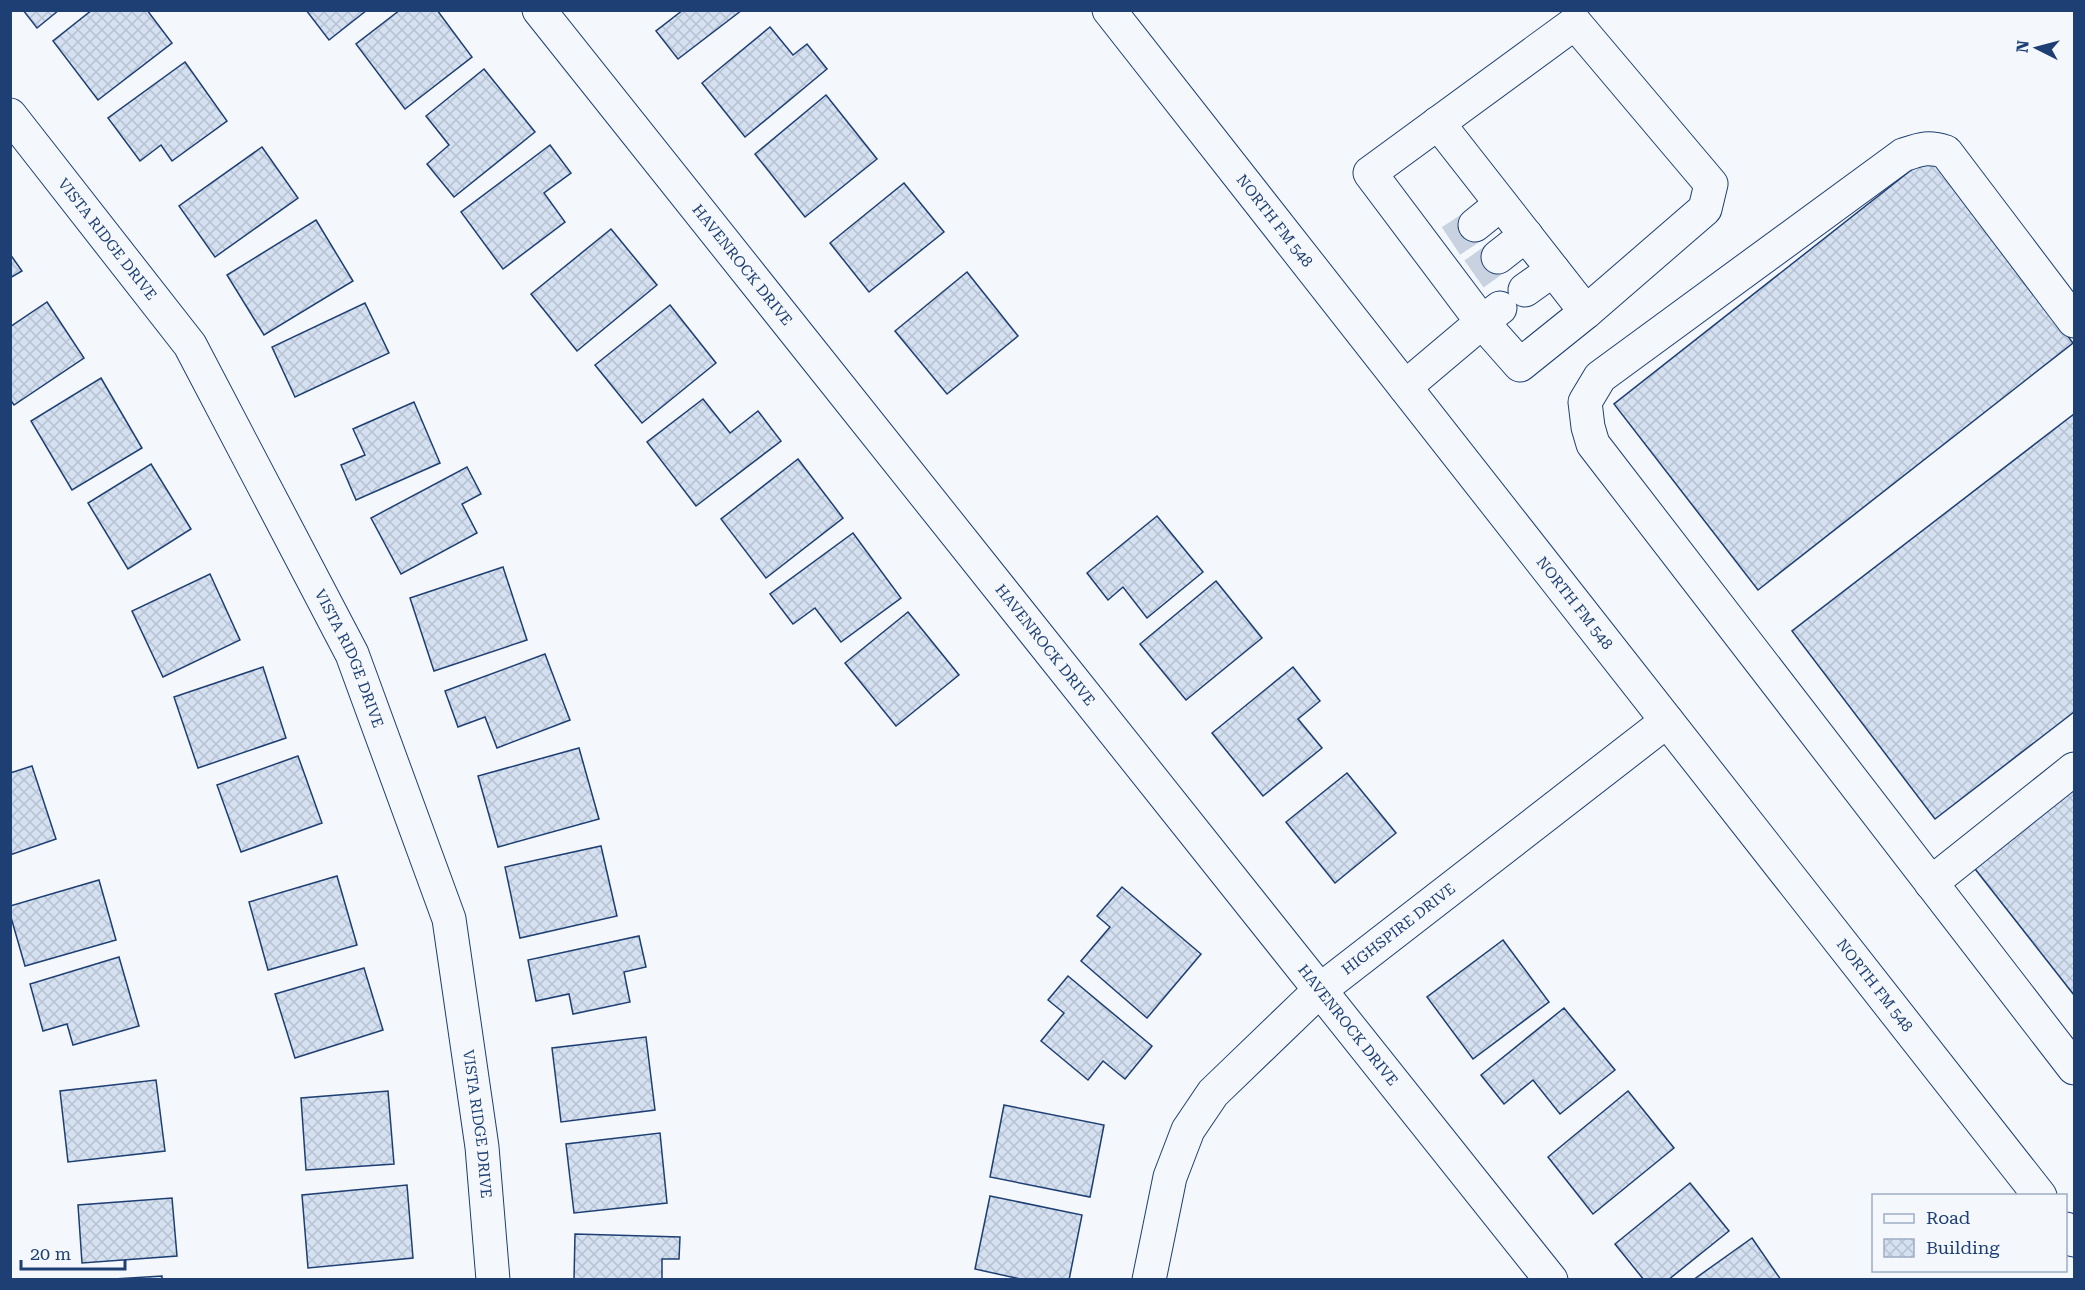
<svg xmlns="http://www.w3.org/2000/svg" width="2085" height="1290" font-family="'Roboto Serif',serif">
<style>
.building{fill:url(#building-cross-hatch);stroke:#1d3f73;stroke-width:1.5}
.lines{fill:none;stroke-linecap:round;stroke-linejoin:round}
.minor-tunnel{stroke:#c9d2e0;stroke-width:33;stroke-dasharray:33 16;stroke-linecap:butt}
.minor-casing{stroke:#1d3f73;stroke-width:35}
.major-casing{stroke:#1d3f73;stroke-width:35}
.minor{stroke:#f4f7fb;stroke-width:33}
.major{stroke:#f4f7fb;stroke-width:33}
.labels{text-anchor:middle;stroke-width:4.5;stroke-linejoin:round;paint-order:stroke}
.street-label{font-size:15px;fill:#1d3f73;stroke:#f4f7fb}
</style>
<defs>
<pattern id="building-cross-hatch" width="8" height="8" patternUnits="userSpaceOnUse" patternTransform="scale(1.5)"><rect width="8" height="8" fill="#d5e0f0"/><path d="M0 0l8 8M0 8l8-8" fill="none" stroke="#b6c1d1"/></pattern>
</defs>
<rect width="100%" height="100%" fill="#f4f7fb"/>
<g class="building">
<polygon points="23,10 59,10 37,28"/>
<polygon points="92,10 147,10 172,43 98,100 53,41"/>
<polygon points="306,10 367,10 329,40"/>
<polygon points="400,10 437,10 472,57 405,109 356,44"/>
<polygon points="683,10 742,10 678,59 656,31"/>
<polygon points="770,27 793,55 807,44 827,69 745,137 702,83"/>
<polygon points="185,62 227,121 172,161 161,145 140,161 108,118"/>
<polygon points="484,69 535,132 454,197 427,164 449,145 426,116"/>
<polygon points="826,95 877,159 805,217 755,154"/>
<polygon points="550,145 571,173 544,193 565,222 503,269 461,212"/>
<polygon points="262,147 298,198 215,257 179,206"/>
<polygon points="1929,156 2073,343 1758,590 1614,404"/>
<polygon points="904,183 944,232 869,292 830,243"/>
<polygon points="316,220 353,281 264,335 227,275"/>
<polygon points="611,229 657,285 577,351 531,294"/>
<polygon points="10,254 22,271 10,278"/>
<polygon points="967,272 1018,336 947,394 895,331"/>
<polygon points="47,302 84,358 14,405 10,399 10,327"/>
<polygon points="365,303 389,353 295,397 272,347"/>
<polygon points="670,305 716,363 642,423 595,365"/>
<polygon points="101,378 142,448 72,490 31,421"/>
<polygon points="703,399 730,433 758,411 781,441 696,506 647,442"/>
<polygon points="414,402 440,463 356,500 341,465 365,455 353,429"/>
<polygon points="2074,414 2074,712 1935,819 1792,631"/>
<polygon points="798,459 843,518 766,578 721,519"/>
<polygon points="151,464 191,529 128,569 88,503"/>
<polygon points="467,467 481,494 462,504 477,533 401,574 371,518"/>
<polygon points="1157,516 1203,572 1147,618 1123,587 1108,600 1087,573"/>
<polygon points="853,533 901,598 841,642 815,608 793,624 770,594"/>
<polygon points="503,567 527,640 434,671 410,598"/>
<polygon points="210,574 240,640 163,677 132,611"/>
<polygon points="1216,581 1262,638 1186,700 1140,644"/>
<polygon points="908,612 959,675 896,726 845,663"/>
<polygon points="545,654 570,720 497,748 485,717 458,727 445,691"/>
<polygon points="263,667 286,738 198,768 174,697"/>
<polygon points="1293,667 1320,701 1298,719 1322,748 1263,796 1212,733"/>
<polygon points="579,748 599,819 498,847 478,776"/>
<polygon points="298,756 322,823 241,852 217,785"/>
<polygon points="32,766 56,839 10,855 10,773"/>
<polygon points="1347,773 1396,833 1335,883 1286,822"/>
<polygon points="2074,784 2074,995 1972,865"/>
<polygon points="601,846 617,916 520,938 505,867"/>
<polygon points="337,876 357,945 268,970 249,902"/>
<polygon points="99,880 116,940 25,966 10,914 10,906"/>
<polygon points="1122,887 1201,954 1147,1018 1081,961 1110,927 1097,916"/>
<polygon points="639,936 646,967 624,972 630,1002 573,1014 569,994 536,1001 528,960"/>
<polygon points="1503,940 1549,1002 1473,1059 1427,997"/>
<polygon points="119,957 139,1026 73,1045 67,1024 43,1031 30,984"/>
<polygon points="364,968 383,1030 295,1058 275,994"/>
<polygon points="1068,976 1152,1046 1125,1079 1103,1061 1088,1080 1041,1041 1064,1013 1048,1000"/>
<polygon points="1564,1008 1615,1070 1560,1114 1533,1080 1504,1104 1481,1075"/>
<polygon points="646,1037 655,1110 561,1122 552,1048"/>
<polygon points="156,1080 165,1151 68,1162 60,1091"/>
<polygon points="388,1091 394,1164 306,1170 301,1098"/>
<polygon points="1628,1091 1674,1148 1593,1214 1548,1157"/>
<polygon points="1004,1105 1104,1125 1090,1197 990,1177"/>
<polygon points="660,1133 667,1203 574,1213 566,1144"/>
<polygon points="1690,1183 1729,1231 1668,1280 1644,1280 1615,1244"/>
<polygon points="407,1185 413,1258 308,1268 302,1195"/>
<polygon points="990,1196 1082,1215 1069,1280 1025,1280 975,1269"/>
<polygon points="172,1198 177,1256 82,1263 78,1205"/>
<polygon points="575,1234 680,1237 679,1259 662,1259 662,1280 574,1280"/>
<polygon points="1752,1238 1781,1280 1693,1280"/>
<polygon points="162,1276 162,1280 97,1280"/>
</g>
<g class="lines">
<g class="minor-tunnel">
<polyline points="1451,241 1475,225"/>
<polyline points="1474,274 1498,257"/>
</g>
<defs>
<g id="minor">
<path id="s1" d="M539,10l1012,1270"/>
<path id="s2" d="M10,115l180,230 162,309 97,265 33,228 11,133"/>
<polyline points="1438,123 1586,312"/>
<polyline points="1475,225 1501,204"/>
<polyline points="1498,257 1526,235"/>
<polyline points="1525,290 1553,270"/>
<path d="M2074,321l-128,-169c-18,-6 -25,-3 -43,3l-303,222 -15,25 3,25 5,17 481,624"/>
<polyline points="1405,387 1482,322 1370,173 1575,23 1711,184 1705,209 1586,312 1520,365 1482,322 1500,308"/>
<polyline points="1931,883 2074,769"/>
<path id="s3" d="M1149,1280l21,-103 18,-47 25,-37 107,-103 347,-269"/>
</g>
<g id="major">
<path id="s4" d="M1109,10l931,1186"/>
<polyline points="2066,1229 2074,1240"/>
</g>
</defs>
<use href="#minor" class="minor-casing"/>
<use href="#major" class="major-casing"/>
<use href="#minor" class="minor"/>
<use href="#major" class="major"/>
</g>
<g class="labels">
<g class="street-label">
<text dy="5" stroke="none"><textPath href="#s4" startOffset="268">NORTH FM 548</textPath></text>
<text dy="5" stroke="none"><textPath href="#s2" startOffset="158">VISTA RIDGE DRIVE</textPath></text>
<text dy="5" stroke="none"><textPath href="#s1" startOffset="326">HAVENROCK DRIVE</textPath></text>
<text dy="5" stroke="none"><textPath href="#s4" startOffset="754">NORTH FM 548</textPath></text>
<text dy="5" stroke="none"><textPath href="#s1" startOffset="812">HAVENROCK DRIVE</textPath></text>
<text dy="5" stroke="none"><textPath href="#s2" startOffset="644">VISTA RIDGE DRIVE</textPath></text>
<text dy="5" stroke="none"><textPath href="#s3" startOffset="448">HIGHSPIRE DRIVE</textPath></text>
<text dy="5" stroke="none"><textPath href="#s4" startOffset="1240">NORTH FM 548</textPath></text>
<text dy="5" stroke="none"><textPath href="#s1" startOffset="1298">HAVENROCK DRIVE</textPath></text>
<text dy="5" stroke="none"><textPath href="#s2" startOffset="1130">VISTA RIDGE DRIVE</textPath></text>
</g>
</g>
<rect width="2085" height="1290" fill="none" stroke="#1d3f73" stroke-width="24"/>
<rect x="1872" y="1194" width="195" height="78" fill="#f4f7fb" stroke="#9eadc5" stroke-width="1.5"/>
<rect x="1884" y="1214" width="30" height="9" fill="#f4f7fb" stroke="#9eadc5" stroke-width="1.5"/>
<text x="1926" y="1224" font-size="18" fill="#1d3f73">Road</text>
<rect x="1884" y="1239" width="30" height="18" fill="url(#building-cross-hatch)" stroke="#9eadc5" stroke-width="1.5"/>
<text x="1926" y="1254" font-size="18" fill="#1d3f73">Building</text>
<g transform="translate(2037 48) rotate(276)" stroke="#f4f7fb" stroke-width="4.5" paint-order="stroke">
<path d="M0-4.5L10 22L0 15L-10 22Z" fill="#1d3f73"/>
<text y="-9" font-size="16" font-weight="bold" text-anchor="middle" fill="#1d3f73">N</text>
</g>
<path d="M21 1260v9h104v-9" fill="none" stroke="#1d3f73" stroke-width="3"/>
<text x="30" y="1260" font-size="18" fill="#1d3f73" stroke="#f4f7fb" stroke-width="4.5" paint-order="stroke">20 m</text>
</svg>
